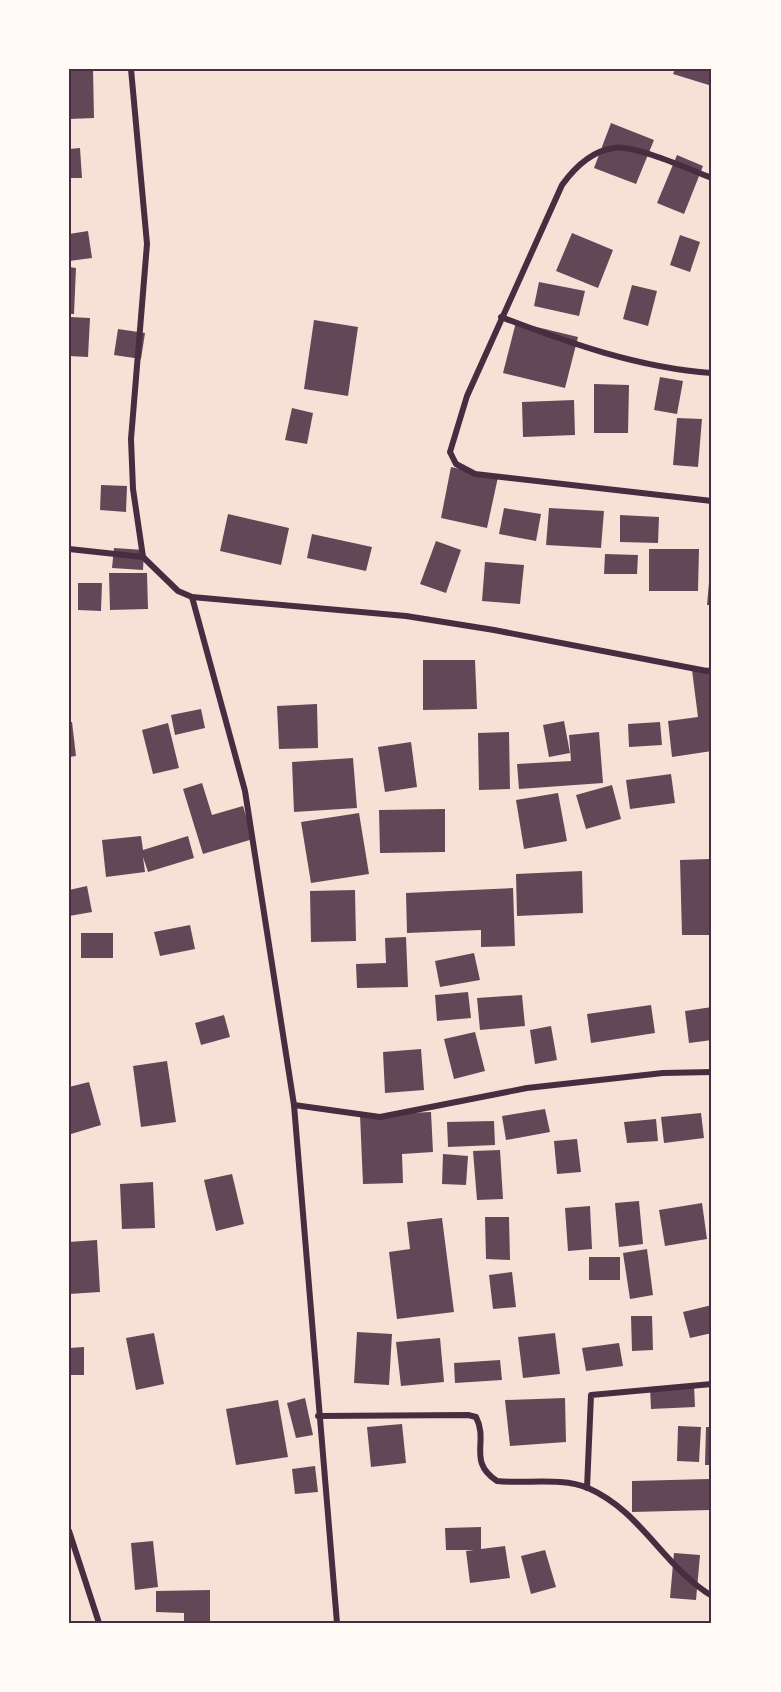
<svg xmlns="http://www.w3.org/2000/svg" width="781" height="1692" font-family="Figtree,sans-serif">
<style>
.building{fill:#644757}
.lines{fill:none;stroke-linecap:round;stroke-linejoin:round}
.minor{stroke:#4a2c40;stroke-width:6}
.neatline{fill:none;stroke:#4a2c40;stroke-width:2}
</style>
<rect width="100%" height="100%" fill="#f7e1d7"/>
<g class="building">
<polygon points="69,69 93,69 94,118 69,119"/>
<polygon points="675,69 712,69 712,86 673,74"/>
<polygon points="611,123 654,140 636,184 594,168"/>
<polygon points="80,148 82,178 69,178 69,149"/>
<polygon points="677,155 703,166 684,214 657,203"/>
<polygon points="88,231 92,258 69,261 69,234"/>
<polygon points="572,233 613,250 598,288 556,271"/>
<polygon points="680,235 700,242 690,272 670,265"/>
<polygon points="69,267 76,268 74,314 69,314"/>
<polygon points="539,282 585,291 579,316 534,306"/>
<polygon points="632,285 657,291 648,326 623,319"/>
<polygon points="69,317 90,318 88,357 69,356"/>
<polygon points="314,320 358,327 348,396 304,389"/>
<polygon points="516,322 578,337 565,388 503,373"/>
<polygon points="118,329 145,333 141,359 114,355"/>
<polygon points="660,377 683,381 677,414 654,410"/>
<polygon points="594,384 629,385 628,433 594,433"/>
<polygon points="574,400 575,435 523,437 522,402"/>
<polygon points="292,408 313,413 307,444 285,440"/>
<polygon points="677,418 702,419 698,467 673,465"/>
<polygon points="451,467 498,477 487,528 441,518"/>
<polygon points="101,485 127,486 126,512 100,510"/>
<polygon points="504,508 541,514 536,541 499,534"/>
<polygon points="549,508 604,511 601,548 546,545"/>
<polygon points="228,514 289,528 281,565 220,551"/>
<polygon points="620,515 659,517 658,543 620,542"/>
<polygon points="312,534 372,547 366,571 307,558"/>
<polygon points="436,541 461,550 446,593 420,584"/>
<polygon points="114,548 144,550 143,570 112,568"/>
<polygon points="649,549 699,549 698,591 649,591"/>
<polygon points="605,554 638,555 637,574 604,574"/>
<polygon points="485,562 524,565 520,604 482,601"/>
<polygon points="710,571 712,571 712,605 707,605"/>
<polygon points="109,573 147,573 148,609 110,610"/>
<polygon points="78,583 102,583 101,611 78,610"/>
<polygon points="423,660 475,660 477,709 423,710"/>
<polygon points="712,667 712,751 672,757 668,721 698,717 692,670"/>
<polygon points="317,704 318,748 279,749 277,706"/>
<polygon points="201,709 205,728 175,735 171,715"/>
<polygon points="564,721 570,753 549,757 543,725"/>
<polygon points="69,722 72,722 76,756 69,757"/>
<polygon points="660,722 662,745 629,747 628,724"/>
<polygon points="168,723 179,768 153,774 142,730"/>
<polygon points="509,732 510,789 479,790 478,733"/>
<polygon points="599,732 603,783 519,789 517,764 571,761 569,735"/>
<polygon points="411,742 417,787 385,792 378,747"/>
<polygon points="353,758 357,808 294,812 292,762"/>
<polygon points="671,774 675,803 630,809 626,780"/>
<polygon points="202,783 212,815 243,806 253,839 203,854 183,789"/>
<polygon points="612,785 621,819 586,829 576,795"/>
<polygon points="558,793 567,841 524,849 516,800"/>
<polygon points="445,809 445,852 380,853 379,810"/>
<polygon points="359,813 369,874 311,883 301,822"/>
<polygon points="141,836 143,850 188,836 194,858 148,872 143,857 145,872 106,877 102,840"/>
<polygon points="709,859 711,935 682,935 680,860"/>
<polygon points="582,871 583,913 517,916 516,874"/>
<polygon points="87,886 92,912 69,916 69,890"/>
<polygon points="513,888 515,946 481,947 481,930 407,933 406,893"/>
<polygon points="355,890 356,941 311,942 310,891"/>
<polygon points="190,925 195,949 160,956 154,932"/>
<rect x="81" y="933" width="32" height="25"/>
<polygon points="406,937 408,987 357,988 356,964 386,963 385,938"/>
<polygon points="474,953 480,980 440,987 435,961"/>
<polygon points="468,992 471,1018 437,1021 435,995"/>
<polygon points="522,995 525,1026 480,1030 477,998"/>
<polygon points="651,1005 655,1033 591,1043 587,1014"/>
<polygon points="712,1007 712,1040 689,1043 685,1011"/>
<polygon points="224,1015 230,1037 201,1045 195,1023"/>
<polygon points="551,1026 557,1060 535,1064 530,1030"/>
<polygon points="475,1032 485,1071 454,1079 444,1039"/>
<polygon points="421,1049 424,1090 385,1093 383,1052"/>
<polygon points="167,1061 176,1122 141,1127 133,1066"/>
<polygon points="89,1082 101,1125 71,1134 69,1087"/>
<polygon points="545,1109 550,1132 506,1140 502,1116"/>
<polygon points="431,1112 433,1152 402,1154 403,1183 363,1184 360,1115"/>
<polygon points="701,1113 704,1138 664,1143 661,1117"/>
<polygon points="656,1119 658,1141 627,1143 624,1122"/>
<polygon points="494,1121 495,1145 448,1147 447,1122"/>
<polygon points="577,1139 581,1172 557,1174 554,1141"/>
<polygon points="500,1150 503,1199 477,1200 473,1151"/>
<polygon points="443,1154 468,1156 466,1185 442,1184"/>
<polygon points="232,1174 244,1224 216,1231 204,1180"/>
<polygon points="153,1182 155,1228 122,1229 120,1184"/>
<polygon points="639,1201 643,1244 619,1247 615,1203"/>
<polygon points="702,1203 707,1239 665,1246 659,1210"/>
<polygon points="590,1206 592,1249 568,1251 565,1208"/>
<polygon points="485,1217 509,1217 510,1260 486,1259"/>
<polygon points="442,1218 454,1312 397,1319 389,1252 410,1249 407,1222"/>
<polygon points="97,1240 100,1292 69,1294 69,1242"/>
<polygon points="647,1249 653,1295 630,1299 623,1253"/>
<rect x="589" y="1257" width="31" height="23"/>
<polygon points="512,1272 516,1307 493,1309 489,1275"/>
<polygon points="712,1305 712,1333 690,1338 683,1312"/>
<polygon points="631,1316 652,1316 653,1350 632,1351"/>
<polygon points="357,1332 392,1334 389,1385 354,1383"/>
<polygon points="154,1333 164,1384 136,1390 126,1338"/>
<polygon points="555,1333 560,1374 523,1378 518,1337"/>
<polygon points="440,1338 444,1382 401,1386 396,1342"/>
<polygon points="619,1343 623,1366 586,1371 582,1348"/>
<polygon points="84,1347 84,1375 69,1375 69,1348"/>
<polygon points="500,1360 502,1380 455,1383 454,1363"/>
<polygon points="694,1385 695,1407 651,1409 650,1387"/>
<polygon points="305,1398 313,1435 296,1438 287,1403"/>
<polygon points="565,1398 566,1442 510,1446 505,1400"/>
<polygon points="278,1400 288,1457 236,1465 226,1409"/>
<polygon points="402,1424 406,1463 371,1467 367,1427"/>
<polygon points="678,1426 701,1427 699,1462 677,1461"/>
<polygon points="706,1427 712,1427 712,1465 705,1465"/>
<polygon points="315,1466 318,1492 295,1494 292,1469"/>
<polygon points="709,1479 710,1510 632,1512 632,1481"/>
<polygon points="481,1527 481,1549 505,1546 510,1578 470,1583 466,1551 474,1550 446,1550 445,1528"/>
<polygon points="153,1541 158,1587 135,1590 131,1543"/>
<polygon points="545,1550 556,1587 531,1594 521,1556"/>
<polygon points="674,1553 700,1555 696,1600 670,1598"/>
<polygon points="210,1590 210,1623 184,1623 184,1613 156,1612 156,1591"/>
</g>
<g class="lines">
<g class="minor">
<polyline points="131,69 147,244 131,439 133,489 143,557 178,591 192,597 406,616 494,630 712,672"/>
<path d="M712,178c-21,-8 -79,-34 -98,-30 -23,3 -39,19 -52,37l-95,211 -17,56 6,12 19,10 237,27"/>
<path d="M501,317c68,26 138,51 211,56"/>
<polyline points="69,549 143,557"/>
<polyline points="192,597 245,791 294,1105 337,1623"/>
<polyline points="294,1105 380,1117 527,1088 663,1073 712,1072"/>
<path d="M318,1416l150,-1 8,2c13,25 -9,44 21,64 28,3 65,-4 91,7 53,23 76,79 124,108"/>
<polyline points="587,1488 591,1395 712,1384"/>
<polyline points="69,1531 99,1623"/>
</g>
</g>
<rect width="781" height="1692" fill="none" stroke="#fffaf5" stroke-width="141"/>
<rect x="70" y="70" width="640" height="1552" class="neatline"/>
</svg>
